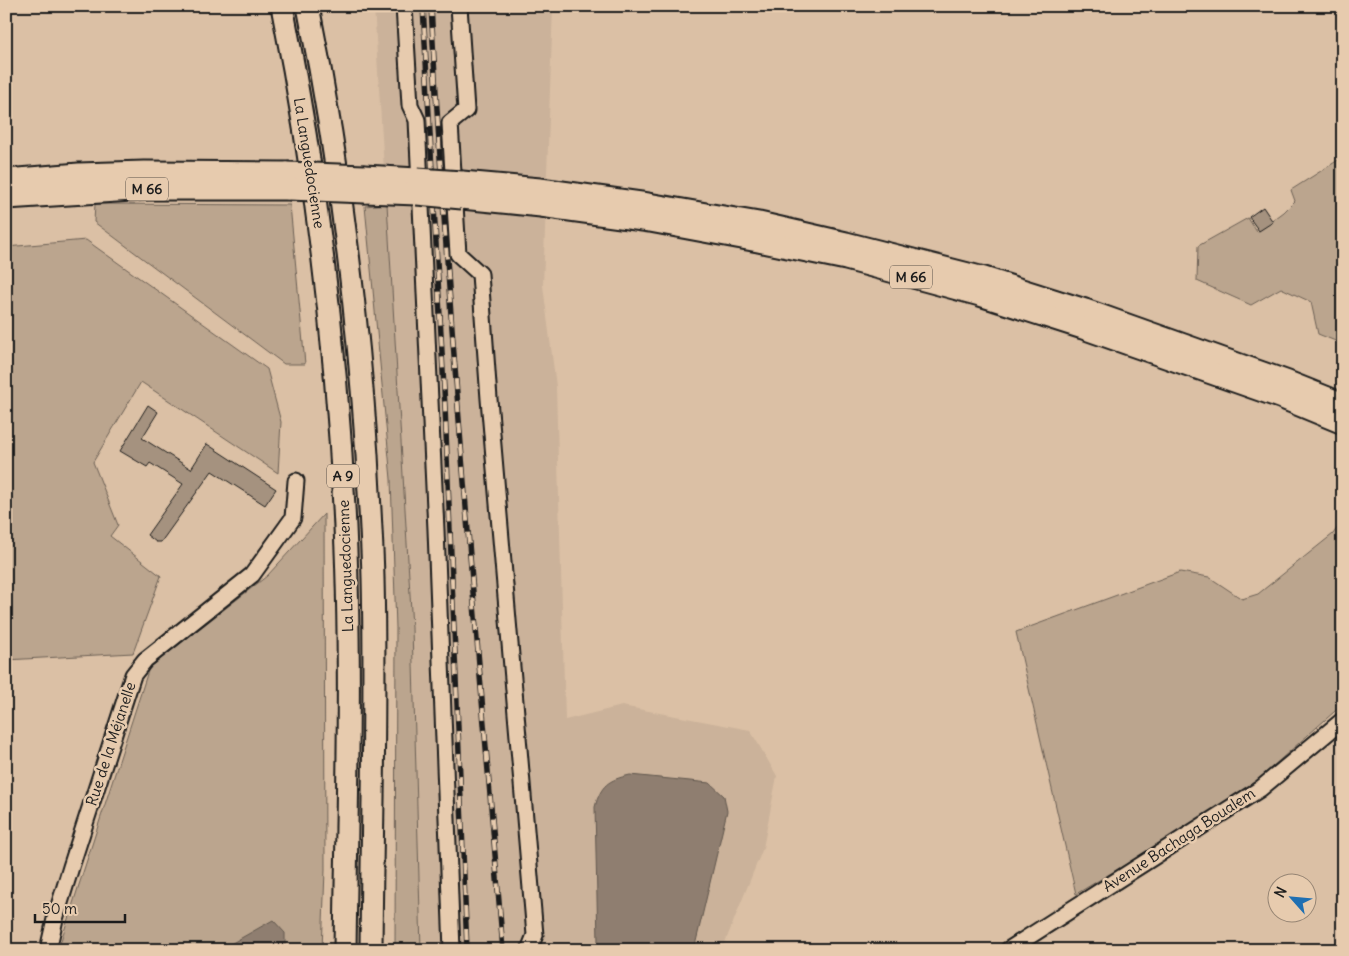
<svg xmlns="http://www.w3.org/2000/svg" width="1349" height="956" font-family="Delius,sans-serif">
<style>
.built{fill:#cbb29a}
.green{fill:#bba58e;stroke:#6c6055}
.water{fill:#8f7e6f;stroke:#61574e}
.building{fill:#a5927f;stroke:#1c1c1c}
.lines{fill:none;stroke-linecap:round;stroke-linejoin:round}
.minor-casing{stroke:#1c1c1c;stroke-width:19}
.highway-casing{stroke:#1c1c1c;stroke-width:25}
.minor{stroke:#e7cbae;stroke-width:15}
.highway{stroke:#e7cbae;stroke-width:21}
.rail-casing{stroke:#1c1c1c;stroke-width:5.5}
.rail{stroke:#e7cbae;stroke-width:4;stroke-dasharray:11;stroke-linecap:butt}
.highway-bridge-casing{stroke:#1c1c1c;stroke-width:25;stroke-linecap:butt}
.highway-bridge{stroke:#e7cbae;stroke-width:21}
.labels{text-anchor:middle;stroke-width:5;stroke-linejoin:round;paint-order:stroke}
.shield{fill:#e7cbae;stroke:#595048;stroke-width:1}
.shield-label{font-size:14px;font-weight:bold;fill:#1c1c1c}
.street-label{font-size:15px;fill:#1c1c1c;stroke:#e7cbae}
</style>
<rect width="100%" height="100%" fill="#dbc0a5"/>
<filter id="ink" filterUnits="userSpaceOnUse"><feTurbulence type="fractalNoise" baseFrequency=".02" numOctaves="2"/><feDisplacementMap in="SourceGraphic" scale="10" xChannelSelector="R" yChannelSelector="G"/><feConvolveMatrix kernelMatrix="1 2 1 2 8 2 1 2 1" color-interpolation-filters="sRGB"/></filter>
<g filter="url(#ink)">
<polygon class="built" points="374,6 553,6 543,286 556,386 565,720 622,706 750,730 777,776 763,848 722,950 421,950 412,628"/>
<g class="green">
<polygon points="1343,157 1343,344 1318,334 1311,302 1281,288 1251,305 1197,281 1198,246 1248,218 1257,232 1284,212 1295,201 1291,190"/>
<polygon points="95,204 290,205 305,364 284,364 94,222"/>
<polygon points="387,204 412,628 421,950 395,950 396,628 391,479 365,206"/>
<polygon points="86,240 267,369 281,422 278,473 141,382 93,462 118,525 110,536 161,576 133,653 6,660 6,247"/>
<polygon points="324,514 325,870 322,950 58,950 149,668 267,576"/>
<polygon points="1343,520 1343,704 1237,798 1076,894 1016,632 1180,572 1209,577 1242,599 1258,594 1333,534"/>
</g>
<g class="water">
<path d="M630,775l80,8 14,13 3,15 -33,139h-98l2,-7 -3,-136c6,-22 13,-27 35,-32z"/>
<polygon points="273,920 285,933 285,950 220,950"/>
</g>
<g class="building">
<polygon points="1263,207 1273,222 1259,231 1249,217"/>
<polygon points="148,405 158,412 142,438 191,469 207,444 276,489 265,505 212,471 161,542 156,542 147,535 183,484 150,463 147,467 120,451"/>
</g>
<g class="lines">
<defs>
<g id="minor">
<polyline points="404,6 410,105 417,120 436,530 452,950"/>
<polyline points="459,6 466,110 450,123 458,254 480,274 489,399 535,935 529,950"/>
<polyline points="48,950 55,919 71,867 133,675 145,660 252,575 293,518 296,481"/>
<polyline points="1008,950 1260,789 1343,720"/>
</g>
<g id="highway">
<path d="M282,6c33,165 54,333 62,501 8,147 3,295 1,443"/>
<path d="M308,6c30,148 49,298 59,449 2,41 5,82 6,123 3,124 -1,248 -2,372"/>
<polyline points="364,176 417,179"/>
<polyline points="6,180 79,174 144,172 287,173"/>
<polyline points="462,182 540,189 648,204 759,223 846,243 984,278 1085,310 1288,382 1343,404"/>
<polyline points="365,192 417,194"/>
<polyline points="6,198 148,189 289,189"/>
<polyline points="462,198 541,206 650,221 758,241 846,259 980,295 1083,328 1280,397 1343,423"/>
</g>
</defs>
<use href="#minor" class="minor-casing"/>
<use href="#highway" class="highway-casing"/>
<use href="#minor" class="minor"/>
<use href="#highway" class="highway"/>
<defs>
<g id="rail">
<polyline points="423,6 445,407 467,950"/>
<path d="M431,6c17,315 46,629 72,944"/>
</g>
</defs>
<use href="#rail" class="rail-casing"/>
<use href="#rail" class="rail"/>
<defs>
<g id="highway-bridge">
<polyline points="287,173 364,176"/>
<polyline points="417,179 462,182"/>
<polyline points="289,189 365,192"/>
<polyline points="417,194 462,198"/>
</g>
</defs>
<use href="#highway-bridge" class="highway-bridge-casing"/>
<use href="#highway-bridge" class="highway-bridge"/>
</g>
</g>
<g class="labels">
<g class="shield">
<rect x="126" y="177.5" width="42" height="23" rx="4"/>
<rect x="890" y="265.5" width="42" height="23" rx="4"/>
<rect x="327" y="464.5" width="32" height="23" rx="4"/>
</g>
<g class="shield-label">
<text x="147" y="194">M 66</text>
<text x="911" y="282">M 66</text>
<text x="343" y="481">A 9</text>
</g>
<g class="street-label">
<text transform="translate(309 163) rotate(81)" y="5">La Languedocienne</text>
<text transform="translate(346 566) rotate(-92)" y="5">La Languedocienne</text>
<text transform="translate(111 744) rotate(-72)" y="5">Rue de la Méjanelle</text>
<text transform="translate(1179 840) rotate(-33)" y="5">Avenue Bachaga Boualem</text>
</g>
</g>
<rect width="1349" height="956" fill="none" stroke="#e7cbae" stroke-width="25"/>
<rect x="12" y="12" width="1324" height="931" fill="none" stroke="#1c1c1c" stroke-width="2" filter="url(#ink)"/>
<g transform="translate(1292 898) rotate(297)"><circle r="24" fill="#e7cbae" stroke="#968574"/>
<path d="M0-4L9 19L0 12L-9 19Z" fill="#1f6fb2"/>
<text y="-8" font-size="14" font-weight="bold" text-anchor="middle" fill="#1c1c1c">N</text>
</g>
<path d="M35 914v8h90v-8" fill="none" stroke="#1c1c1c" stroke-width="2.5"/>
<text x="42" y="914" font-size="15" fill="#1c1c1c" stroke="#e7cbae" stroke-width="4" paint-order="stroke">50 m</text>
</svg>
